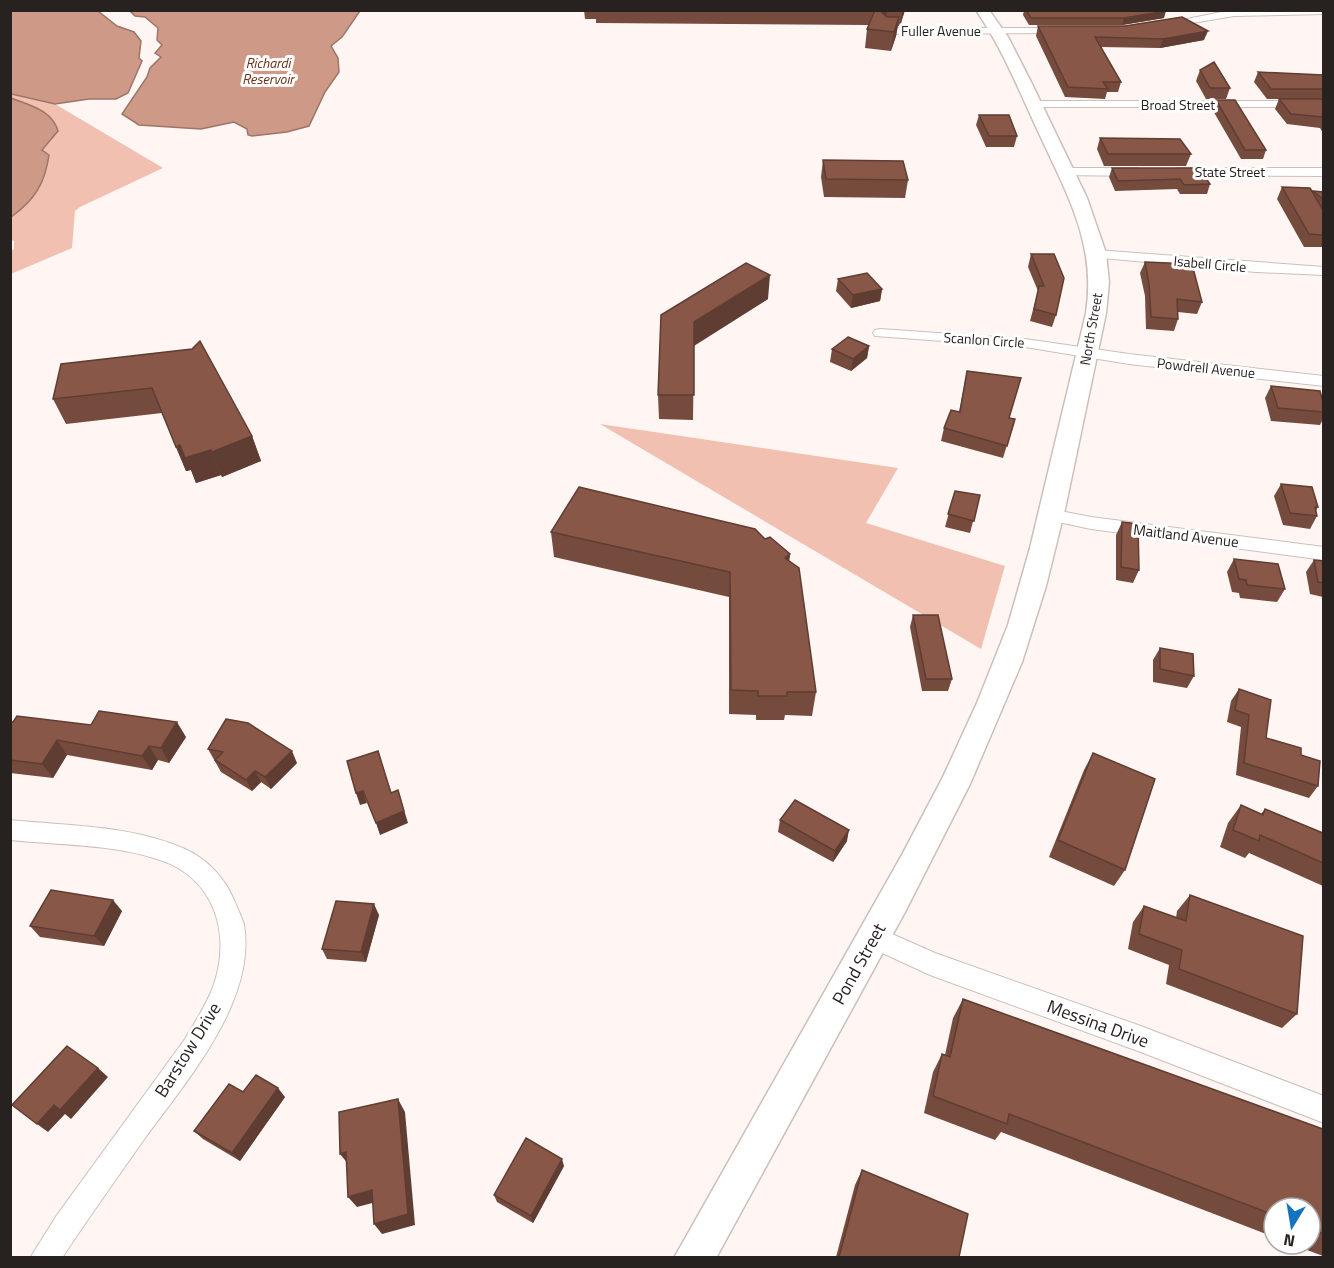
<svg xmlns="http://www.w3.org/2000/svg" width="1334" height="1268" font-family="'Titillium Web',sans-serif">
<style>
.green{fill:#f1c0b0}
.water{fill:#cf9987;stroke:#9d7568;stroke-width:1.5}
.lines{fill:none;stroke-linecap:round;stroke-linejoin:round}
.minor-casing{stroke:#ccbfba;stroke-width:2}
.secondary-casing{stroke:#ccbfba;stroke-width:3}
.minor{fill:#fff;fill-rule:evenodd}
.secondary{fill:#fff;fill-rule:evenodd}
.wall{fill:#754b3d}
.shaded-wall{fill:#5f3d32}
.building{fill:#885747;stroke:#5f3d32;stroke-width:1.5}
.labels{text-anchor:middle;stroke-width:6;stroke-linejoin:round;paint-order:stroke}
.far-street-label{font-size:14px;fill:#272220;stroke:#fff}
.far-water-label{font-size:14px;font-style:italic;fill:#6e2d15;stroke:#fff}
.street-label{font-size:15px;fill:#272220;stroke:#fff}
.near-street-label{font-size:18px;fill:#272220;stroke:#fff}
</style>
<rect width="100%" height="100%" fill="#fff6f3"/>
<g class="green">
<path d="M10,94l45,10 108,64 -83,39 -5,4 -3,37 -61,26v-23l3,-2v-8l-3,-1v-23c24,-18 34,-34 38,-62l-7,-5 6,-6 5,-25 -42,-21z"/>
<polygon points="600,424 898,468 866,523 1005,566 981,649"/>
</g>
<g class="water">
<polygon points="10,11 98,11 117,26 134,32 141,41 139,58 142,61 128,93 116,99 89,99 55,104 11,94"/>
<polygon points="130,11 360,11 342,37 331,46 338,58 339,72 325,92 309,126 287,132 252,136 248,135 247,129 234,122 201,129 139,125 122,114 147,77 150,68 161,57 155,53 162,45 157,40 158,28 145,17 135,16"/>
<path d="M11,98c18,7 41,12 47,33l-16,19 7,5c-4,28 -14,45 -38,62z"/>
</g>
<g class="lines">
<defs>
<g id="minor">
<polygon points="1231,10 1324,10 1324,14 1234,16 1163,28 1158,25"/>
<polygon points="1062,28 1066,29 1066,33 885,34 880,31 885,28"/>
<polygon points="1324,101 1324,107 1033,107 1027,104 1033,101"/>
<polygon points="1065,168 1138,168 1144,172 1138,176 1061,175 1059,172"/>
<polygon points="1176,168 1324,168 1324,176 1172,175 1170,172"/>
<polygon points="1096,250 1324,267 1324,275 1256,272 1091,257 1091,251"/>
<polygon points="880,329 1025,339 1129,354 1324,376 1324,386 1129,364 1025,347 875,336 873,333 875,330"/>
<polygon points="1050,509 1091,517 1324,547 1324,560 1091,529 1044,519 1041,515 1044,511"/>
<path d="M10,820c58,6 121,5 175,29 22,10 40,29 49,51 3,8 8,17 10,25 13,75 -58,157 -99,213 -28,40 -56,79 -83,120h-32l27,-43 128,-176c10,-17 21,-34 28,-52 19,-52 2,-109 -53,-127 -47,-16 -101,-15 -150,-20z"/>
<polygon points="874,926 935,953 1138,1025 1324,1096 1324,1123 1138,1051 930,975 865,945 862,937 865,929"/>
</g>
<path id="secondary" d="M976,10h13l19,27 23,45 56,116 19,55 3,29 -3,31 -41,196 -19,77 -24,76 -52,122 -65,128 -189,346h-42l229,-405 40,-76 34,-74 31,-78 22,-77 56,-235c11,-71 -21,-122 -49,-184 -19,-41 -35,-81 -61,-119z"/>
</defs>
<use href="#minor" class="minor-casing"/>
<use href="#secondary" class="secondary-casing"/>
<use href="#minor" class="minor"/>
<use href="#secondary" class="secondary"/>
</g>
<g class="wall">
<polygon points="584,10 905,10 900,26 898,26 896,36 891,51 865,48 867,29 869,25 596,23 596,19 585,19"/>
<polygon points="1024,10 1164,10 1164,18 1122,25 1029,25 1023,15"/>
<polygon points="1038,26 1204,40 1160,48 1100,47 1121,82 1118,92 1107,92 1105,99 1065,97 1036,36"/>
<polygon points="1200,70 1230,88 1226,99 1206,99 1196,81"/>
<polygon points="1258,72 1323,75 1323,133 1320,128 1287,124 1275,109 1279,99 1298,99 1267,99 1254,82"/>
<polygon points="1216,100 1266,150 1263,159 1241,159 1212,109"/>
<polygon points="979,115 1017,136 1014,147 986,147 976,125"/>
<polygon points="1100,138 1191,154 1186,166 1104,166 1097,149"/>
<polygon points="823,160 908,180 905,198 824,197 821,177"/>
<polygon points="1112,168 1210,184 1207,194 1180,194 1177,189 1115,191 1109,177"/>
<polygon points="1282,187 1323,192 1323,247 1304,247 1277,199"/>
<polygon points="1031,254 1056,315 1052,327 1030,321 1038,291 1028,267"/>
<polygon points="1145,262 1202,302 1197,314 1178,312 1178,319 1174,331 1146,329 1145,296 1140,273"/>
<polygon points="746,263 768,299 694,346 693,420 659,419 658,395"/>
<polygon points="838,279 882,289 880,301 851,308 836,291"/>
<polygon points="869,346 867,358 851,371 830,362 832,349"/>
<polygon points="192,349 252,436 261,461 222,477 221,475 196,483 191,470 186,471 162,413 66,424 53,399"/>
<polygon points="967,371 1009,418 1015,419 1003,458 941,441 944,428 959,412"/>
<polygon points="1271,386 1323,402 1323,419 1320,425 1271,421 1265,398"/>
<polygon points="1281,484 1318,507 1316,511 1317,516 1310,529 1283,525 1274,496"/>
<polygon points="955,491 980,495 970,533 945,527"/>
<polygon points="1122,522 1139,570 1133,583 1116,580 1116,535"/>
<polygon points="551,532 765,539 790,554 789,561 816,692 812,716 785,715 784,720 756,720 756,715 729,714 729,597 554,557"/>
<polygon points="1234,559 1285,589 1277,602 1240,598 1239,593 1232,592 1227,572"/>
<polygon points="1314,560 1323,561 1323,597 1310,594 1306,572"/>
<polygon points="913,615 952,679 948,691 922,691 910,627"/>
<polygon points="1160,648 1194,676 1187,688 1153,682 1153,660"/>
<polygon points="1239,689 1266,738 1301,755 1318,786 1309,798 1236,775 1241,727 1227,722 1231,701"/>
<polygon points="10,722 186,737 169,763 158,760 152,770 67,755 53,778 10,773"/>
<polygon points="208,749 297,763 271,789 261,782 252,791 221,772"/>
<polygon points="1093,753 1125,870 1114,886 1049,857 1084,770"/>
<polygon points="1241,805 1261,814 1265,809 1323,833 1323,886 1249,853 1245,858 1220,847 1228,823"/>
<polygon points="780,820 847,841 833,862 778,832"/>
<polygon points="1190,895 1297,1014 1282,1028 1166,984 1169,965 1128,949 1133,922 1144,906 1176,918 1177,911"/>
<polygon points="122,911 104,946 40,937 30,926"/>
<polygon points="379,915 366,962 327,959 322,949"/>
<polygon points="963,999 1323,1129 1323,1256 1291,1244 1310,1244 1310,1208 1274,1208 1274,1237 1001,1132 995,1140 924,1113 933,1072 942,1054 945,1055 953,1018"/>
<polygon points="285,1097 240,1161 203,1139 194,1131"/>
<polygon points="564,1166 533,1223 497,1202 494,1195"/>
<polygon points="862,1170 959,1257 836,1257 855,1185"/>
</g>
<g class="shaded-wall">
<polygon points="882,10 887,10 885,26 880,11"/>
<polygon points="902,10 905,10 900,26"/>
<polygon points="1166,11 1164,18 1122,25 1124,18"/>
<polygon points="899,17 896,36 891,51 894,32"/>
<polygon points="1208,31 1204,40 1160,48 1163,39"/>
<polygon points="770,275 768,299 693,346 694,322"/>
<polygon points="882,289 880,301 851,308 853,295"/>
<polygon points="869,346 867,358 851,371 853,359"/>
<polygon points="252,436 261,461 222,477 212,452"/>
<polygon points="180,445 211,450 221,475 196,483 191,470 186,471 176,447"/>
<polygon points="790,554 787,579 785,558"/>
<polygon points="177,722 186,737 169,763 161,748"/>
<polygon points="57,740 67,755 53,778 42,764"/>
<polygon points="149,746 158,760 152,770 142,756"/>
<polygon points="292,751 297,763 271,789 265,777"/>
<polygon points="255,771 261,782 252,791 246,780"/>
<polygon points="398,790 408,823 380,835 376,823"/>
<polygon points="363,791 367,803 360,805 356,793"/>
<polygon points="849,830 847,841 833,862 835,851"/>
<polygon points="113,900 122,911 104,946 94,936"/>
<polygon points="374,904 379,915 366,962 361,952"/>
<polygon points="98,1068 108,1077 71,1119 65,1114 48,1132 37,1124 54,1105"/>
<polygon points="278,1088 285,1097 240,1161 232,1153"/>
<polygon points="398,1099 405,1112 415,1225 382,1234 374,1224"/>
<polygon points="346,1152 349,1165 340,1154"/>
<polygon points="562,1159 564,1166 533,1223 531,1216"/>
<polygon points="372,1190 380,1201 357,1207 348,1197"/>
</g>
<g class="building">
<polygon points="875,10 882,10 880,11 887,17 899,17 894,32 867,29"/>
<polygon points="1026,10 1164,10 1166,11 1124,18 1031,18"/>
<polygon points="1182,17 1208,31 1163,39 1095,37 1121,82 1103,82 1108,89 1068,87 1038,26 1125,26"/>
<polygon points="1214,62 1230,88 1210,88 1200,70"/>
<polygon points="1258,72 1323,75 1323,89 1271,89"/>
<polygon points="1279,99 1323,99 1323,117 1291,114"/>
<polygon points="1216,100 1235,100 1266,150 1245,150"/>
<polygon points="979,115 1009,115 1017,136 989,136"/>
<polygon points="1100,138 1180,139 1191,154 1108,154"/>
<polygon points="823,160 903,161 908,180 826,179"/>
<polygon points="1112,168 1199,168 1210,184 1184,185 1180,179 1118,181"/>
<polygon points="1282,187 1310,188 1323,210 1323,235 1309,234"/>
<polygon points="1313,191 1323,192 1323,199"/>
<polygon points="1031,254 1054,254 1064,278 1056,315 1034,309 1039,286 1044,286"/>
<polygon points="1145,262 1192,264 1202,302 1177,299 1178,319 1151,317 1149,284"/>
<polygon points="746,263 770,275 694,322 694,395 658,395 661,315"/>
<polygon points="867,273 882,289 853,295 838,279"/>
<polygon points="848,337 869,346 853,359 832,349"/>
<polygon points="200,341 252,436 212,452 211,450 185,458 180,445 176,447 152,388 53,399 61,364 192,349"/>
<polygon points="967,371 1021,378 1009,418 1015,419 1007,446 944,428 951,410 960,412"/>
<polygon points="1271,386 1320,391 1323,402 1323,412 1278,408"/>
<polygon points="1281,484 1312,487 1318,507 1315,507 1317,516 1290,513"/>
<polygon points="579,487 755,529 765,539 770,537 790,554 785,558 799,568 816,692 787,692 787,696 758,696 758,691 731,690 730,572 551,532"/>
<polygon points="955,491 980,495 974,521 948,514"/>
<polygon points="1122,522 1138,524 1139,570 1121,567"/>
<polygon points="1234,559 1278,564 1285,589 1247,585 1246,580 1239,579"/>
<polygon points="1314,560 1323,561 1323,583 1318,582"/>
<polygon points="913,615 938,615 952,679 926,679"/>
<polygon points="1160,648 1193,654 1194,676 1160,669"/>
<polygon points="1239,689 1271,700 1266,738 1301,748 1301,755 1320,761 1318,786 1244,763 1249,715 1235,710"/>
<polygon points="99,711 177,722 161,748 149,746 142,756 57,740 42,764 10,760 10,722 13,722 17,716 91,725"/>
<polygon points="226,719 248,723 292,751 265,777 255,771 246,780 215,760 223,752 208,749"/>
<polygon points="378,751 391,793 398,790 404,811 376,823 363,791 356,793 347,761"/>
<polygon points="1093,753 1155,779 1125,870 1058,840"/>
<polygon points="795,800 849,830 835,851 780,820"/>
<polygon points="1241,805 1263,815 1265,809 1323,833 1323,863 1260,835 1259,841 1233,830"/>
<polygon points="51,890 113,900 94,936 30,926"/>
<polygon points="1190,895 1303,936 1297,1014 1179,969 1182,950 1139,934 1144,906 1186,921"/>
<polygon points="336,901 374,904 361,952 322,949"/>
<polygon points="963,999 1323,1129 1323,1234 1310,1229 1310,1208 1274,1208 1274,1215 1009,1114 1007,1124 933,1096 942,1054 950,1057"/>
<polygon points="67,1046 98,1068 60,1110 54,1105 37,1124 12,1105"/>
<polygon points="256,1075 278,1088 232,1153 194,1131 229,1084 243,1092"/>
<polygon points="398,1099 408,1214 374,1224 372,1190 348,1197 346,1152 340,1154 339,1112"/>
<polygon points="526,1138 562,1159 531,1216 494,1195"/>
<polygon points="862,1170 968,1214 959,1257 839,1257"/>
</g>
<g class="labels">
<g class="far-street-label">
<text x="941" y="36">Fuller Avenue</text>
<text x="1178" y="110">Broad Street</text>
<text x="1230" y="177">State Street</text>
<text transform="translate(1210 264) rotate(5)" y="5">Isabell Circle</text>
<text transform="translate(1091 329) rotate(-80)" y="5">North Street</text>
<text transform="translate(984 340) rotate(4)" y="5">Scanlon Circle</text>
<text transform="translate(1206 368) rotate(6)" y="5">Powdrell Avenue</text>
</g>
<g class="far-water-label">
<text x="268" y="68">Richardi<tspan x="268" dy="16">Reservoir</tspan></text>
</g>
<g class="street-label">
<text transform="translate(1186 536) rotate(7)" y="5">Maitland Avenue</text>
</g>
<g class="near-street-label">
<text transform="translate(859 964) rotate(-61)" y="6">Pond Street</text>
<text transform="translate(1098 1024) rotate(20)" y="6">Messina Drive</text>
<text transform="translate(188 1050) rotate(-58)" y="6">Barstow Drive</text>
</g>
</g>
<rect width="1334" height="1268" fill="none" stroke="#272220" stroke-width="24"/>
<g transform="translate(1292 1226) rotate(191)"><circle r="28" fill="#ffffff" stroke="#a9a7a6" stroke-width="1.5"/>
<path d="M0-4.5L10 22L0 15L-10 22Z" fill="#1474c0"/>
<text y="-9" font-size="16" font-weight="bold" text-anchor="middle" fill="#272220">N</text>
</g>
</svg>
